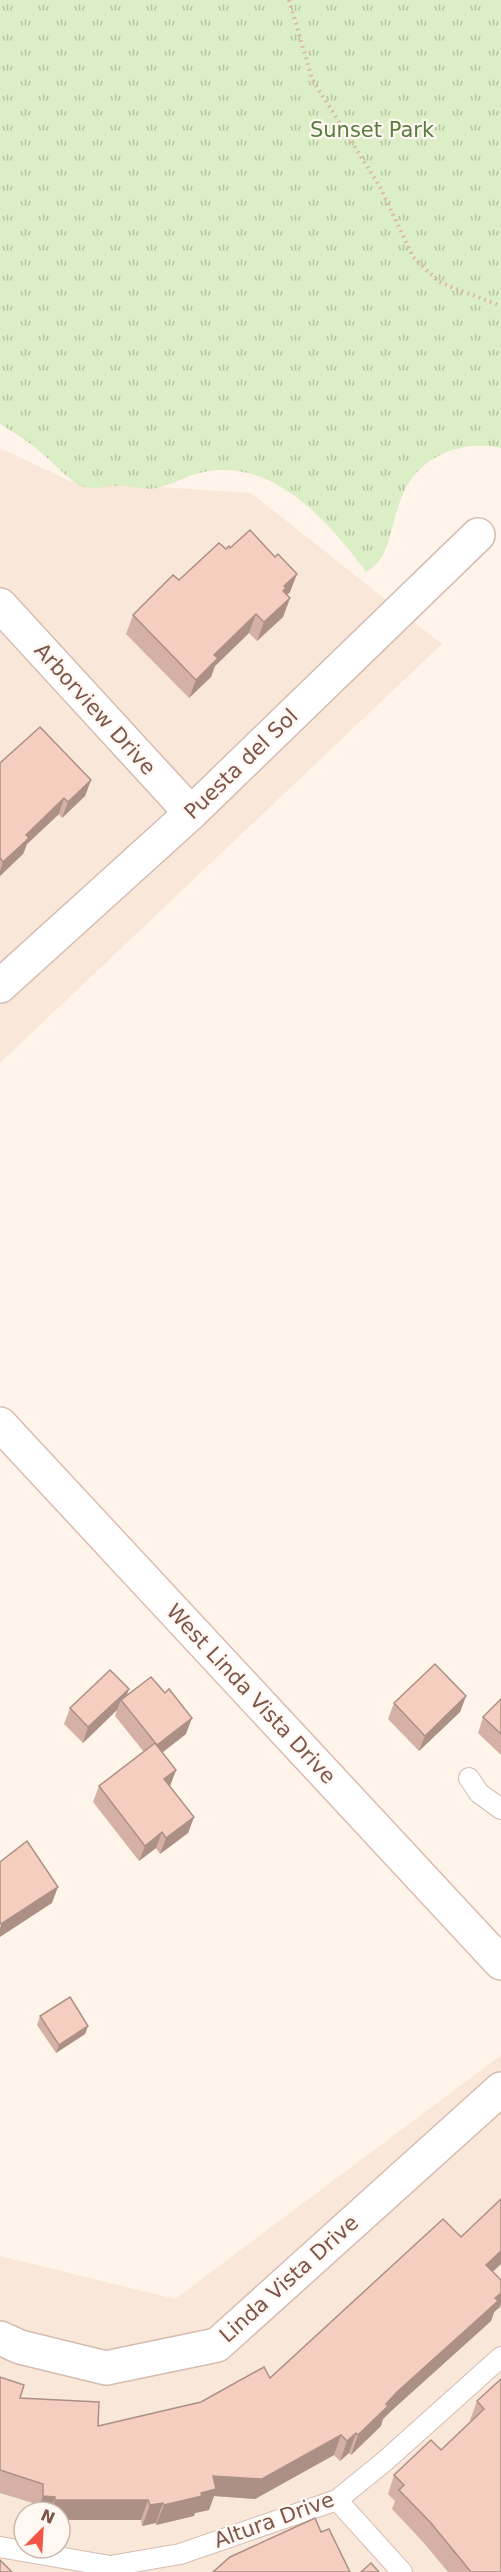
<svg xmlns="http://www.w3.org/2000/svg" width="501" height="2572" font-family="'DejaVu Sans',sans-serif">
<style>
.residential{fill:#f9e8da;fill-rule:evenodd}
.grass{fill:url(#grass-tufts)}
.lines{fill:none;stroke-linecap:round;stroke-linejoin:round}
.service-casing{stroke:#d5bcb0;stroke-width:22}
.minor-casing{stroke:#d5bcb0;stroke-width:36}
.tertiary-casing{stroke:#d5bcb0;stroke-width:36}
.secondary-casing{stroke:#dabdaf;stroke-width:36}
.path{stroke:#ddb1a1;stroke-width:4;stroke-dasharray:1.5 4.5;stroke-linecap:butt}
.service{stroke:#fff;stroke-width:20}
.minor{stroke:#fff;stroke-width:33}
.tertiary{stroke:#fff;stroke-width:33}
.secondary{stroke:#fff;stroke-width:33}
.wall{fill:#d4b1a4}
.shaded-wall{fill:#ac9086}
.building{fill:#f6cebf;stroke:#ac9086;stroke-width:1.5}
.labels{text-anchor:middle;stroke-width:4.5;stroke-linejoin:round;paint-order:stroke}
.park-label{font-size:21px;fill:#587d3d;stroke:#fff8f2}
.street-label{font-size:21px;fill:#7d5649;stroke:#fff8f2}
</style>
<defs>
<pattern id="grass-tufts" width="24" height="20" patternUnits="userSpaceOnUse" patternTransform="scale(1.5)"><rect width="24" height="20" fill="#dbeec6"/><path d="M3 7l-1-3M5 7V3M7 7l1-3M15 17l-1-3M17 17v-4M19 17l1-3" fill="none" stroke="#b7c4a3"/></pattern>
</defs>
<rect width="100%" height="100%" fill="#fef4ea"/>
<g class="residential">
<polygon points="0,448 70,481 251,493 442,644 0,1063"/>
<path d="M501,2055v517h-501v-316l175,43zM24,2512h36v36h-36z"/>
</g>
<path class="grass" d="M0,0h501v448c-20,-4 -35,-3 -54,4 -68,27 -42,101 -81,120 -37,-50 -92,-114 -162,-100 -17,3 -31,13 -48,16 -12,3 -27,-3 -41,-2 -11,0 -20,4 -31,1 -13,-4 -34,-28 -46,-37 -12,-10 -25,-18 -38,-26z"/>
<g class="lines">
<defs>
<g id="service">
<polyline points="469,1778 479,1793 501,1809"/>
<polyline points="337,2500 402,2572"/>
<polyline points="0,2547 110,2566 180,2554 337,2500 385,2461 501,2357"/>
</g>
<g id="minor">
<polyline points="0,605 191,813"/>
<polyline points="0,986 191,813 478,535"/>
</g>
<polyline id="tertiary" points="0,2338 20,2347 106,2368 217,2345 501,2089"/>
<polyline id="secondary" points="0,1424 501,1963"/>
</defs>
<use href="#service" class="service-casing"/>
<use href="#minor" class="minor-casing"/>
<use href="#tertiary" class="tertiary-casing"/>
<use href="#secondary" class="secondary-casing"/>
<polyline class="path" points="289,0 312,79 380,187 413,257 439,282 501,306"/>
<use href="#service" class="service"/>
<use href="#minor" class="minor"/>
<use href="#tertiary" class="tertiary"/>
<use href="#secondary" class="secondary"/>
</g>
<g class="wall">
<polygon points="230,548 290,592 287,595 290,598 283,617 257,641 249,633 215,666 211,677 189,698 126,634 133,615 179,580 226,549"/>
<polygon points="0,763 91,780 85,796 62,818 59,814 27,844 23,854 0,876"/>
<polygon points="126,1696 186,1734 162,1753 176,1770 170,1786 194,1817 188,1833 160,1854 156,1848 139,1861 93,1802 99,1786 144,1752 115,1716 117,1710 83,1743 64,1724 70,1708"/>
<polygon points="466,1696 460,1712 419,1751 388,1719 394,1703"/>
<polygon points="501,1699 501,1755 478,1733 483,1717"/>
<polygon points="40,2016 88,2026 85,2034 56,2053 37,2025"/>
<polygon points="493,2272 501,2280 501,2304 500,2307 494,2312 491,2321 390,2412 383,2419 381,2426 351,2455 349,2453 340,2461 334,2455 255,2499 214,2496 209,2510 195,2513 194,2516 156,2525 156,2523 142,2526 141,2520 60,2520 60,2512 35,2512 36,2504 0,2493 0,2377 20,2398 98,2426 201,2402 270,2378"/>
<polygon points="501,2379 501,2572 448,2572 424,2543 392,2509 395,2501 388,2494 394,2475 441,2450 471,2421 470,2420 477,2401"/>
</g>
<g class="shaded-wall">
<polygon points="297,574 290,592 281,601 284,586"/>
<polygon points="290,598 283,617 257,641 264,622"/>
<polygon points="256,614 249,633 215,666 211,677 189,698 196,680 214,655"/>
<polygon points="91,780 85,796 62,818 68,802"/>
<polygon points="64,798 59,814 27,844 23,854 0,876 0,871 3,862 26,835"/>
<polygon points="129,1689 124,1703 121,1700 117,1710 83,1743 88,1727"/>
<polygon points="466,1696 460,1712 419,1751 425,1736"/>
<polygon points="192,1718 186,1734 151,1761 157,1745"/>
<polygon points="176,1770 170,1786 164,1779"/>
<polygon points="194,1817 188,1833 160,1854 166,1838"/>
<polygon points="162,1832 156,1848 139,1861 145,1846"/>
<polygon points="58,1887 52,1903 0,1937 0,1928 1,1924"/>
<polygon points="88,2026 85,2034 56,2053 59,2045"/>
<polygon points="501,2251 501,2264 479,2285 486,2265"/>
<polygon points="501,2293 501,2304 500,2307 494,2312 491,2321 390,2412 383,2419 381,2426 351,2455 358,2435 386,2404 397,2392"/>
<polygon points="356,2433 349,2453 340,2461 347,2441"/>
<polygon points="341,2435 334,2455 255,2499 214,2496 209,2510 195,2513 194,2516 156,2525 164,2505 201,2493 213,2476"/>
<polygon points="43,2496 55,2497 50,2512 37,2512"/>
<polygon points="55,2500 148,2500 141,2520 60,2520 60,2512 51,2512"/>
<polygon points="163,2503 156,2523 142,2526 150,2505"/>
</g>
<g class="building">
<polygon points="250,530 275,557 278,554 297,574 284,586 286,588 283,591 290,598 264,622 256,614 214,655 218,658 196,680 133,615 173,575 179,580 219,543 226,549 229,546 230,548"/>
<polygon points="40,727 91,780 68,802 64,798 26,835 29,838 3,862 0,858 0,763"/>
<polygon points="435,1664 466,1696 425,1736 394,1703"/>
<polygon points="110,1670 129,1689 88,1727 70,1708"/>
<polygon points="151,1677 165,1693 169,1689 192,1718 157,1745 121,1700"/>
<polygon points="501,1699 501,1734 483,1717"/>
<polygon points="155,1743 176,1770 164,1779 194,1817 166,1838 162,1832 145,1846 99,1786"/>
<polygon points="27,1841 58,1887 1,1924 0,1923 0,1862"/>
<polygon points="70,1997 88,2026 59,2045 40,2016"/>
<polygon points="501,2199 501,2251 486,2265 501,2280 501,2293 495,2298 498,2301 397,2392 386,2404 388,2406 358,2435 356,2433 347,2441 341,2435 262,2479 213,2476 216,2489 201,2493 202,2496 164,2505 163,2503 150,2505 148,2500 55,2500 55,2497 43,2496 43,2484 0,2470 0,2377 24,2385 20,2398 99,2402 98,2426 201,2402 264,2367 270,2378 443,2219 461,2237"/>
<polygon points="501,2379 501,2572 471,2572 431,2523 399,2490 404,2485 394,2475 431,2440 441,2450 484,2409 477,2401"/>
<polygon points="315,2518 321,2532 329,2529 350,2572 213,2572 230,2557"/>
<polygon points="0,2560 12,2572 0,2572"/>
<polygon points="371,2563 379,2572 361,2572"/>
</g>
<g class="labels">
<g class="park-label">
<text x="372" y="137">Sunset Park</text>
</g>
<g class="street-label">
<text transform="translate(95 709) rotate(48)" y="7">Arborview Drive</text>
<text transform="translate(241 764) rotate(-44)" y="7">Puesta del Sol</text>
<text transform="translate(251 1694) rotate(47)" y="7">West Linda Vista Drive</text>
<text transform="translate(289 2279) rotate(-42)" y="7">Linda Vista Drive</text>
<text transform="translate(274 2520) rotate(-20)" y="7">Altura Drive</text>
</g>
</g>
<g transform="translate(42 2530) rotate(24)"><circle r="28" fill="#fff8f2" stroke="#cbb7ae" stroke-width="1.5"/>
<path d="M0-4.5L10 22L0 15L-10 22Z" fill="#f25745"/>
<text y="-9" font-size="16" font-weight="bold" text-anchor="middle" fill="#7d5649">N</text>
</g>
</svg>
